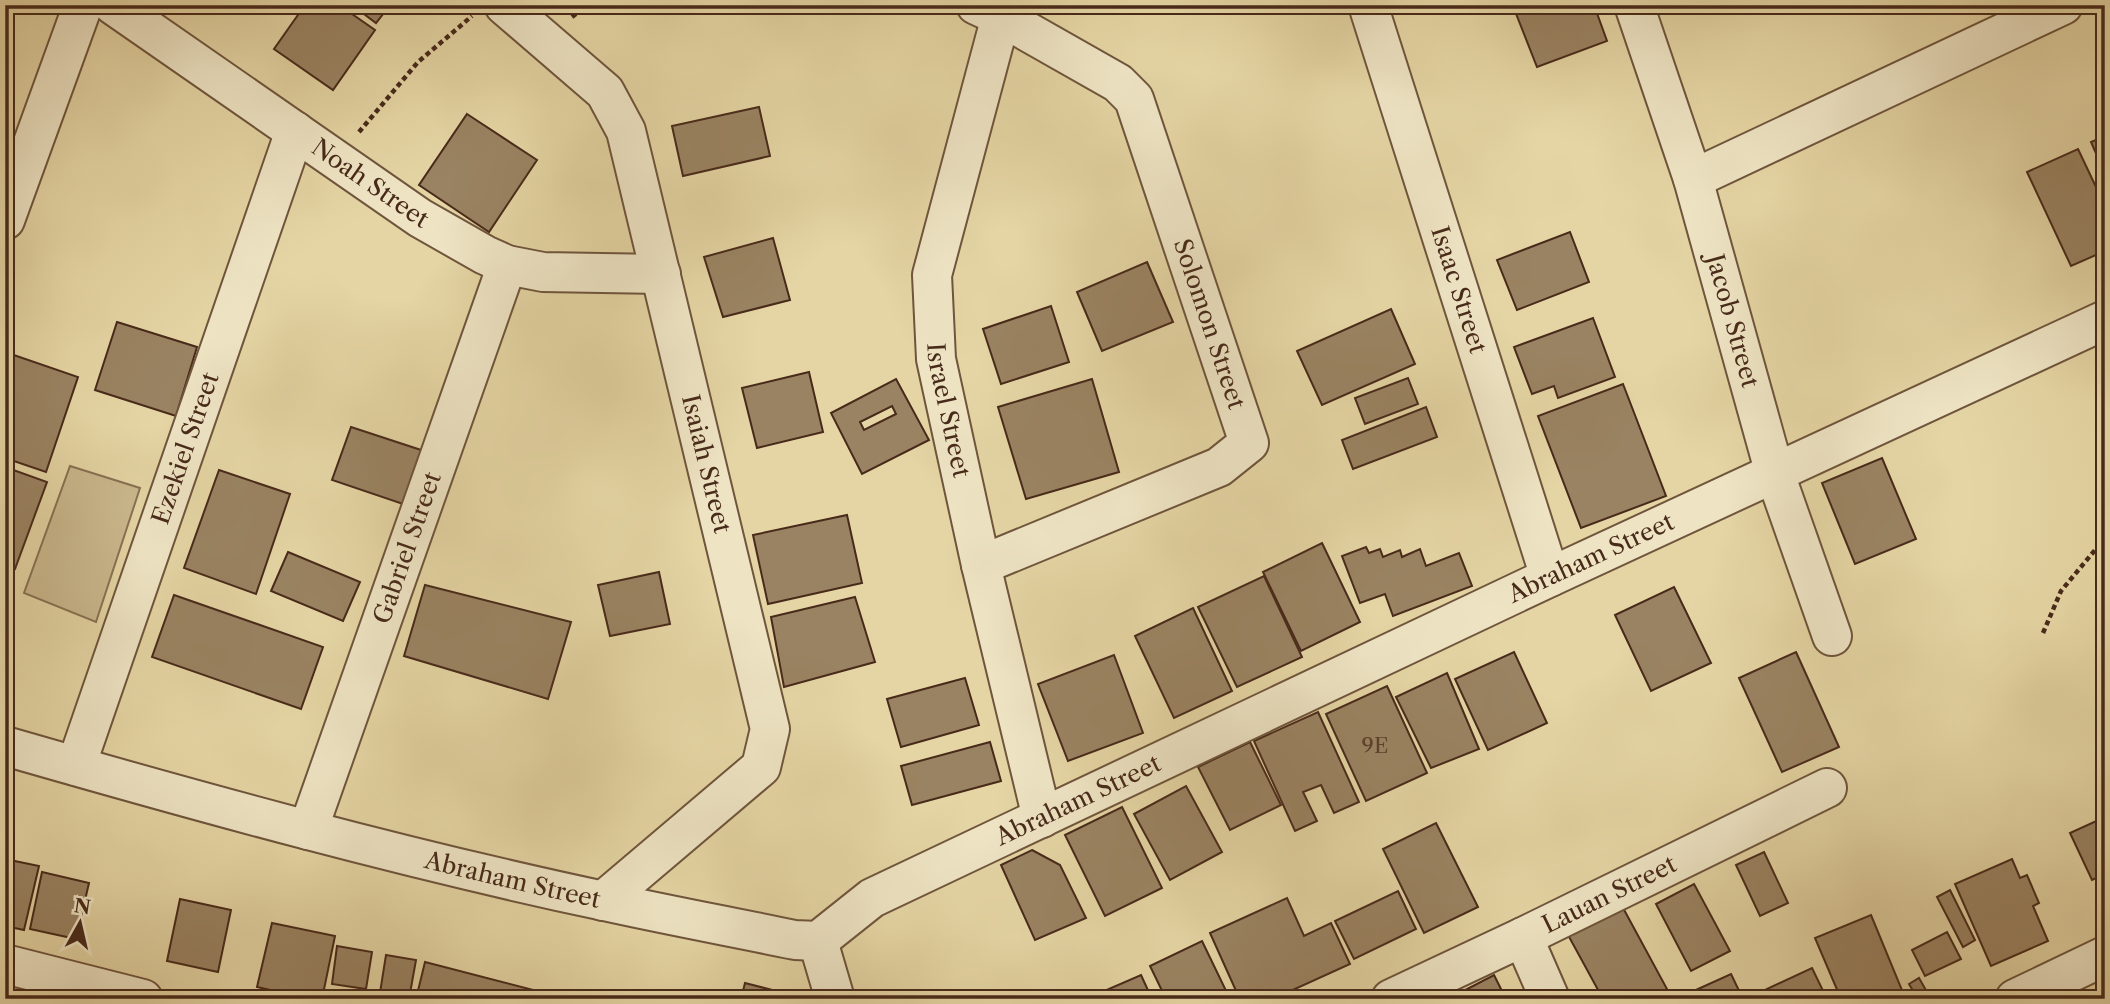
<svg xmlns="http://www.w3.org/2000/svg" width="2110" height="1004" font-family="'Libre Caslon Text',serif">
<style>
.green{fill:#cab88d;stroke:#897154;stroke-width:2}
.building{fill:#9a8362;stroke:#482a1a;stroke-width:2;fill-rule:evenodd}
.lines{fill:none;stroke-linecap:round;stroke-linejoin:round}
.minor-casing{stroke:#6f553c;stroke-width:42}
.path{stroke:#482a1a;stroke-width:4.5;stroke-dasharray:5 3.5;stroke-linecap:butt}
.minor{stroke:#eee4c4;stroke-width:38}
.labels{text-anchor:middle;stroke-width:5;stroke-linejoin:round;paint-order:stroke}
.number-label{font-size:21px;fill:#5c402c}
.street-label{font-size:24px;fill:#482a1a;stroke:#eee4c4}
</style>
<rect width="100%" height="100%" fill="#e5d5a4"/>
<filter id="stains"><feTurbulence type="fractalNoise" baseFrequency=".00286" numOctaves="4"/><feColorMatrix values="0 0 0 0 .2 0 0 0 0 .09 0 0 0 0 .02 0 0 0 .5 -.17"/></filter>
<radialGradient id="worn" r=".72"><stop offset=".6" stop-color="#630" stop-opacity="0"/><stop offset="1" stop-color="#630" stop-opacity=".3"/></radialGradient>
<polygon class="green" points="70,466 140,488 96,622 24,593"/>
<g class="building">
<polygon points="305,5 339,5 375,30 333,90 274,49"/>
<polygon points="352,5 390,5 376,23"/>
<polygon points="1594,5 1607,41 1537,67 1513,6"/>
<polygon points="759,107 770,156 683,176 672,126"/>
<polygon points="467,114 537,160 489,232 419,185"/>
<polygon points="2105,136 2105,174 2091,142"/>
<polygon points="2078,149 2105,206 2105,251 2071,266 2027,172"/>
<polygon points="1570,232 1589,282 1517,310 1497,260"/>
<polygon points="773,238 790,300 723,317 704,257"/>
<polygon points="1147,262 1173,322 1102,351 1077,292"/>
<polygon points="1051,306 1069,362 1001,384 983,329"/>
<polygon points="1391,309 1415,364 1322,405 1297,351"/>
<polygon points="1593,318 1615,377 1558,398 1554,386 1532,394 1514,347"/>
<polygon points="117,322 197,347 176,416 95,390"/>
<polygon points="5,352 78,377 46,472 5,458"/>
<polygon points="809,372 823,432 757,448 742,388"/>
<polygon points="1408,378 1418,404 1365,424 1355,398"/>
<path d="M896,379l33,61 -67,34 -31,-61zM892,406l4,8 -32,16 -4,-8z"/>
<polygon points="1092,379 1119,472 1026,499 998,407"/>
<polygon points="1623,384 1666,496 1581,528 1538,416"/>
<polygon points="1426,407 1437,437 1353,469 1342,440"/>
<polygon points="351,427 424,451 406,505 332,480"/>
<polygon points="1882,458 1916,539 1855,564 1822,483"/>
<polygon points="5,467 47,482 15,569 5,565"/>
<polygon points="219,470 290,494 256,594 184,568"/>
<polygon points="847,515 862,583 768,604 753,535"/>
<polygon points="1322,543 1360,622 1301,651 1263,572"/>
<polygon points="1366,547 1369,553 1380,549 1383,557 1400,550 1402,557 1420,549 1426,566 1459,553 1472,586 1393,616 1385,594 1360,603 1342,556"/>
<polygon points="288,552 360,582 343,621 271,591"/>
<polygon points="659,572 670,624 610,636 598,585"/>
<polygon points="1264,576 1302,657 1237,687 1198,607"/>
<polygon points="425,585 571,622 548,699 404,656"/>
<polygon points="1674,587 1711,663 1651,691 1615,615"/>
<polygon points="174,595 323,647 301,709 152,657"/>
<polygon points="855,597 875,662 784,687 771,617"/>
<polygon points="1193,608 1232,691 1174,718 1135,636"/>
<polygon points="1514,652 1547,723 1488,750 1455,679"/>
<polygon points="1796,652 1839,747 1782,772 1739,678"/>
<polygon points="1114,655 1143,733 1068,761 1038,684"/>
<polygon points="1447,673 1479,749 1431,768 1396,697"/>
<polygon points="965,678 979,725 901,747 887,699"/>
<polygon points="1387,686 1427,773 1366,801 1326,714"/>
<polygon points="1318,712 1359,802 1334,813 1321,785 1303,792 1317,821 1295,831 1254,741"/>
<polygon points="990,742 1001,781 912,805 901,766"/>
<polygon points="1250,742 1281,805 1230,830 1198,767"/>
<polygon points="1186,786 1222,852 1170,880 1134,814"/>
<polygon points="1122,807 1162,888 1105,916 1065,835"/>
<polygon points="2105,817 2105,874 2092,880 2070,833"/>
<polygon points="1436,823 1478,907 1424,933 1383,849"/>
<polygon points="1032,850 1060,865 1086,918 1035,940 1001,865"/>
<polygon points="1764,852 1788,903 1760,916 1736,865"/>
<polygon points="5,859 39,866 24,930 5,926"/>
<polygon points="2012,859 2020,878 2027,875 2039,903 2033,906 2048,941 1991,966 1955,884"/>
<polygon points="42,872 89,883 76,939 30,929"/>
<polygon points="1694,884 1730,951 1691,971 1656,904"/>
<polygon points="1950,890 1975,940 1963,947 1937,897"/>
<polygon points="1398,891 1416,929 1354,959 1335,921"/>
<polygon points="1287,898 1304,936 1331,923 1350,964 1273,999 1236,999 1234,994 1237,993 1210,933"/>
<polygon points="180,899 231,910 218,972 167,961"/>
<polygon points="1622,906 1667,989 1648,999 1603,999 1568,935"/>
<polygon points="1871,915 1904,995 1896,999 1841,999 1815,938"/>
<polygon points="272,923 335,936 322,999 310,999 257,987"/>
<polygon points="1947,932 1961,959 1925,976 1912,950"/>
<polygon points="1202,941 1230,999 1166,999 1150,966"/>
<polygon points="337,946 372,952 366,989 332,984"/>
<polygon points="386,955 416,960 409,999 379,999"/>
<polygon points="425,962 568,999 416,999"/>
<polygon points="1812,968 1827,999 1751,999 1750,997"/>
<polygon points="1731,974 1743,999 1676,999"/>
<polygon points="1141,975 1152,999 1097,999 1095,995"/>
<polygon points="1494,975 1506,999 1448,999"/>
<polygon points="1919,978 1931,999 1918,999 1909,984"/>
<polygon points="745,983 807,999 741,999"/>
</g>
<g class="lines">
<defs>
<g id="minor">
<path id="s1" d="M113,5l307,213 65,37 22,10 36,7 118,2"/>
<path id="s2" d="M504,5l101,87 21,39 144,598 -9,38 -158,134"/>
<path id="s3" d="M976,5l24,11 118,67 16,16 115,344 -30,24 -238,98"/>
<path id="s4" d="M1004,5l-72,270 4,84 45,206 61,253"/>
<path id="s5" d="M1368,5l182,572"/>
<path id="s6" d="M1634,5l59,174 82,295 57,162"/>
<polyline points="1693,179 2063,5"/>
<polyline points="5,220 83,5"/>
<path id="s7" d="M5,746c198,57 397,112 599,155 63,14 128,26 191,39l23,1 54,-43 678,-321 555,-257"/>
<path id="s8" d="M76,766l219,-635"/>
<path id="s9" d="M308,830l199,-565"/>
<polyline points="1523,937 1550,999"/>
<polyline points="818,941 835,999"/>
<polyline points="5,964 143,999"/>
<path id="s10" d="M1391,999l132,-62 304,-149"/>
<polyline points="2015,999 2105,956"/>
</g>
</defs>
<use href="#minor" class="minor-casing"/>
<g class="path">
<polyline points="572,17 587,5"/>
<polyline points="359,132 418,62 472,16"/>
<polyline points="2043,633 2061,591 2105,538"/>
</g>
<use href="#minor" class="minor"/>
</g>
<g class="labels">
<g class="number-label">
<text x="1375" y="753">9E</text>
</g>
<g class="street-label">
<text dy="8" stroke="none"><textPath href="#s1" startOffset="313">Noah Street</textPath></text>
<text dy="8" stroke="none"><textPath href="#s5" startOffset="299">Isaac Street</textPath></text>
<text dy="8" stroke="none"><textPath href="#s6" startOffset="331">Jacob Street</textPath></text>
<text dy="8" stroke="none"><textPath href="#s3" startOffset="422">Solomon Street</textPath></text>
<text dy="8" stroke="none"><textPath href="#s4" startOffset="416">Israel Street</textPath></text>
<text dy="8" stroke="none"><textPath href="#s8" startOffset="336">Ezekiel Street</textPath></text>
<text dy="8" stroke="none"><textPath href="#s2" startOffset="520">Isaiah Street</textPath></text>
<text dy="8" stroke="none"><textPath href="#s9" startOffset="299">Gabriel Street</textPath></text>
<text dy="8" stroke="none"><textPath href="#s7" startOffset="1701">Abraham Street</textPath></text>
<text dy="8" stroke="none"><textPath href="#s7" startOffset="1134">Abraham Street</textPath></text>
<text dy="8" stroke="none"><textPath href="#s7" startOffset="525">Abraham Street</textPath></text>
<text dy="8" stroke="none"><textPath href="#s10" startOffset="242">Lauan Street</textPath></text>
</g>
</g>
<rect width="2110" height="1004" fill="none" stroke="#e5d5a4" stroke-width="28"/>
<rect x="7" y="7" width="2096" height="990" fill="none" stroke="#482a1a" stroke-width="3.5"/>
<rect x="14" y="14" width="2082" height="976" fill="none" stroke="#482a1a" stroke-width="2"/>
<g transform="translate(80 923) rotate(8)" stroke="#eee4c4" stroke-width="5" paint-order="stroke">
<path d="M0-5L12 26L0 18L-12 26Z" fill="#482a1a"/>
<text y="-10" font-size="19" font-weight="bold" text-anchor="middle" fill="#482a1a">N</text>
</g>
<rect width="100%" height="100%" filter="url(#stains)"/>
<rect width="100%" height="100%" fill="url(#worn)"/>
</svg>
